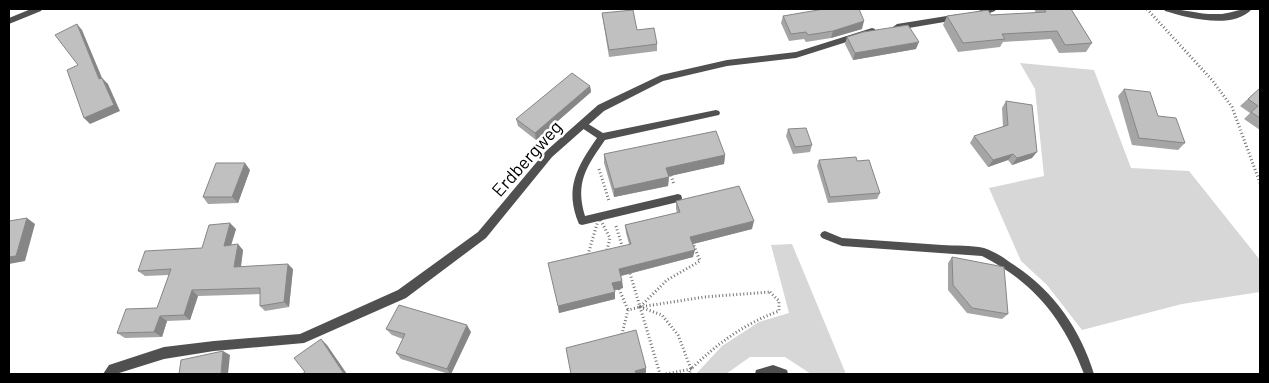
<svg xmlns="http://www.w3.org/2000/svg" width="1269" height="383" font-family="Barlow,sans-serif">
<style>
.green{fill:#d7d7d7}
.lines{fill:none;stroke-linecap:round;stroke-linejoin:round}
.path{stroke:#727272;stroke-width:3;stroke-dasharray:1 2.5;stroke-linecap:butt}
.lane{fill:#505050;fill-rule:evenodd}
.street{fill:#505050;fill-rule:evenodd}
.wall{fill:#a5a5a5}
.shaded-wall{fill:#868686}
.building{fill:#c0c0c0;stroke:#868686}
.labels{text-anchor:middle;stroke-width:5;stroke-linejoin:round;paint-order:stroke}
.street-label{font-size:18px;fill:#000;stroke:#fff}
</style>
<rect width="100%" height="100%" fill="#fff"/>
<g class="green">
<polygon points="1020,63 1094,70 1131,168 1189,171 1260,260 1260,292 1182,304 1082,330 1047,285 1021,261 989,188 1044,176 1035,89"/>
<polygon points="792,244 846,374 811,374 785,357 750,357 726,374 696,374 722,346 759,322 789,313 771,245"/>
</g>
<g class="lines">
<g class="path">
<polyline points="1147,9 1212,80 1232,107 1260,183"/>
<polyline points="599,169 609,201"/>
<polyline points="670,172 674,185"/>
<polygon points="599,217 610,238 606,254 587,258"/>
<polyline points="616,226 623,249"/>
<polyline points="629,270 660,374"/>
<polyline points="619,289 628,310"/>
<path d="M770,292l9,9v10c-35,13 -61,32 -88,58l-13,-34 -16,-20 -22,-8 64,-10z"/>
<polyline points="621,338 628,310 640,307 667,280 700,261 692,241"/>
<polyline points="666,374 691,369 689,374"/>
</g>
<g class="lane">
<path d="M716,110l3,1 1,2 -1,2 -114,25c-19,27 -30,43 -20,76l93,-22 3,1 1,3 -1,3 -3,1 -96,23 -3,-1c-15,-36 -2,-57 18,-86l-18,-12 -1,-2 1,-2h6l18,11z"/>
<path d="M825,231l17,7c34,2 67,5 100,7 13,1 29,0 42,3 9,3 19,9 27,15 41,26 69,65 83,111h-10c-20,-54 -50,-92 -102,-118l-140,-10 -20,-8 -2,-3 2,-3z"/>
<polygon points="773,365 787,370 788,374 755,374 756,370"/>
</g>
<g class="street">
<polygon points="31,9 42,9 41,11 9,24 9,18"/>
<polygon points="984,9 996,9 995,11 976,18 973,17 973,13"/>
<path d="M1164,9c18,-1 36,6 54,5 12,0 22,-6 34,-5 -19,21 -64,9 -87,2z"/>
<polygon points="959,14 963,17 962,19 897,30 893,27 897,24"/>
<polygon points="872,28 875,29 875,33 796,58 727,66 663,81 604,111 552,157 486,238 406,298 304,343 214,351 164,359 116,374 103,374 109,365 164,347 214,341 300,334 398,290 478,232 546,151 598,105 661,75 727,60 796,52"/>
</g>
</g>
<g class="wall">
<polygon points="1034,9 1071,9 1092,43 1086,52 1059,53 1051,39 1003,42 1000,47 958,52 943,25 947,16 991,15 1036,13"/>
<polygon points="602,13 657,44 657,51 609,57 603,20"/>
<polygon points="783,16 862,29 831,38 806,42 804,39 789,41 781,23"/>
<polygon points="847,37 916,49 853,60 845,44"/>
<polygon points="590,86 591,92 536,140 518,126 516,119"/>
<polygon points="1260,88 1260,130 1244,119 1250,113 1240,106"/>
<polygon points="1124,89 1158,116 1185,143 1178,150 1132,145 1118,96"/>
<polygon points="1006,101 1032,158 1012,165 1008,160 988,167 970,143 974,136 1003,127 1002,108"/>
<polygon points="788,129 812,145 810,152 793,154 786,136"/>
<polygon points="604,154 725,155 724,164 669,176 668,186 614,197 604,163"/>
<polygon points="819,160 857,161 880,193 877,199 828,203 817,166"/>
<polygon points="250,170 238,203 208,204 203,197"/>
<polygon points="676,201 752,229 693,244 693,257 621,276 623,288 614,290 615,299 559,313 558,306 629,244 626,233 625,225 677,213 676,209"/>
<polygon points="236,229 231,245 243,250 241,267 293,269 289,307 265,311 260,306 260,294 198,296 190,320 167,321 162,337 125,338 117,333 157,308 169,275 145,276 138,271 202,248"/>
<polygon points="952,257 1008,314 1002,319 967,313 948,290 948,263"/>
<polygon points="386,329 471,332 451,374 449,374 401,359 396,353 403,339 392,335"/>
</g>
<g class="shaded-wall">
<polygon points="864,21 862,29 831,38 833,31"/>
<polygon points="77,24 82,30 105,85 99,79"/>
<polygon points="919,42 916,49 853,60 855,53"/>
<polygon points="102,78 108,84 120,111 90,124 84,118"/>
<polygon points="590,86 591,92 536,140 535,133"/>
<polygon points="1037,152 1032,158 1012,165 1017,158"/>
<polygon points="1013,154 1008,160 988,167 993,160"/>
<polygon points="725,155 724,164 666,177 666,168"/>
<polygon points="245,163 250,170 238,203 232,197"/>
<polygon points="669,177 668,186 614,197 614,189"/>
<polygon points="27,218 35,224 25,261 9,264 9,257"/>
<polygon points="754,221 752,229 689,245 690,237"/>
<polygon points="230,223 236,229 229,252 224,246"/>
<polygon points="238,244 243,250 240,272 234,267"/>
<polygon points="695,250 693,257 620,276 619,269"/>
<polygon points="288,264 293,269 289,307 284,302"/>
<polygon points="622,281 623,288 613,291 612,283"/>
<polygon points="192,290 198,296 190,320 184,315"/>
<polygon points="615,292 615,299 559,313 558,306"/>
<polygon points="160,316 167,321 162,337 154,332"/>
<polygon points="467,325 471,332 451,374 450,374 447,369"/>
<polygon points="321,339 327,345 347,374 344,374"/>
<polygon points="223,351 230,355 228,374 221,374"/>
<polygon points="646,368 646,374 635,374 635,371"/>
</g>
<g class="building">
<polygon points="824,9 859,9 864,21 833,31 808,35 806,32 791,34 783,16"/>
<polygon points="1044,9 1071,9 1092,43 1065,45 1057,31 1002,34 1005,39 963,43 947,16 988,10 991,15 1046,12"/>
<polygon points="633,10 637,30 654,28 657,44 609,50 602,13"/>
<polygon points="77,24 99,79 102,78 114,105 84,118 67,70 78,65 55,35"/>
<polygon points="908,25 919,42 855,53 847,37 863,32"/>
<polygon points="572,73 590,86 535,133 516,119"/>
<polygon points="1260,88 1260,118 1251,112 1258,106 1248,99"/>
<polygon points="1124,89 1150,92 1158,116 1176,118 1185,143 1139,138"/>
<polygon points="1006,101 1032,105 1037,152 1017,158 1013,154 993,160 974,136 1008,125"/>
<polygon points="806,128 812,145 795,147 788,129"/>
<polygon points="716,131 725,155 666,168 669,177 614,189 604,154"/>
<polygon points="856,157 857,161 869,160 880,193 830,197 819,160"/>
<polygon points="216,163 245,163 232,197 203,197"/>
<polygon points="739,186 754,221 690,237 695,250 619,269 622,281 612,283 615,292 558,306 548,263 631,244 625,225 680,212 676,201"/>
<polygon points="27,218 16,256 9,257 9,221"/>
<polygon points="230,223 224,246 238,244 234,267 288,264 284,302 260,306 260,288 192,290 184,315 160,316 154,332 117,333 126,309 157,308 171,269 138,271 145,251 202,248 209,225"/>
<polygon points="952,257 1004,267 1008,314 972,308 953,285"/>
<polygon points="399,305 467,325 447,369 396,353 405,334 386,329"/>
<polygon points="636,330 646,368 635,371 636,374 571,374 566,348"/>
<polygon points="321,339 344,374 302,374 305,372 294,358"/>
<polygon points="223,351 221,374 179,374 181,360"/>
</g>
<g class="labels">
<g class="street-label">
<text transform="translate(527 159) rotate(-48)" y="6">Erdbergweg</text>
</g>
</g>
<rect width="1269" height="383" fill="none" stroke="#000000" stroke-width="20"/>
</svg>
